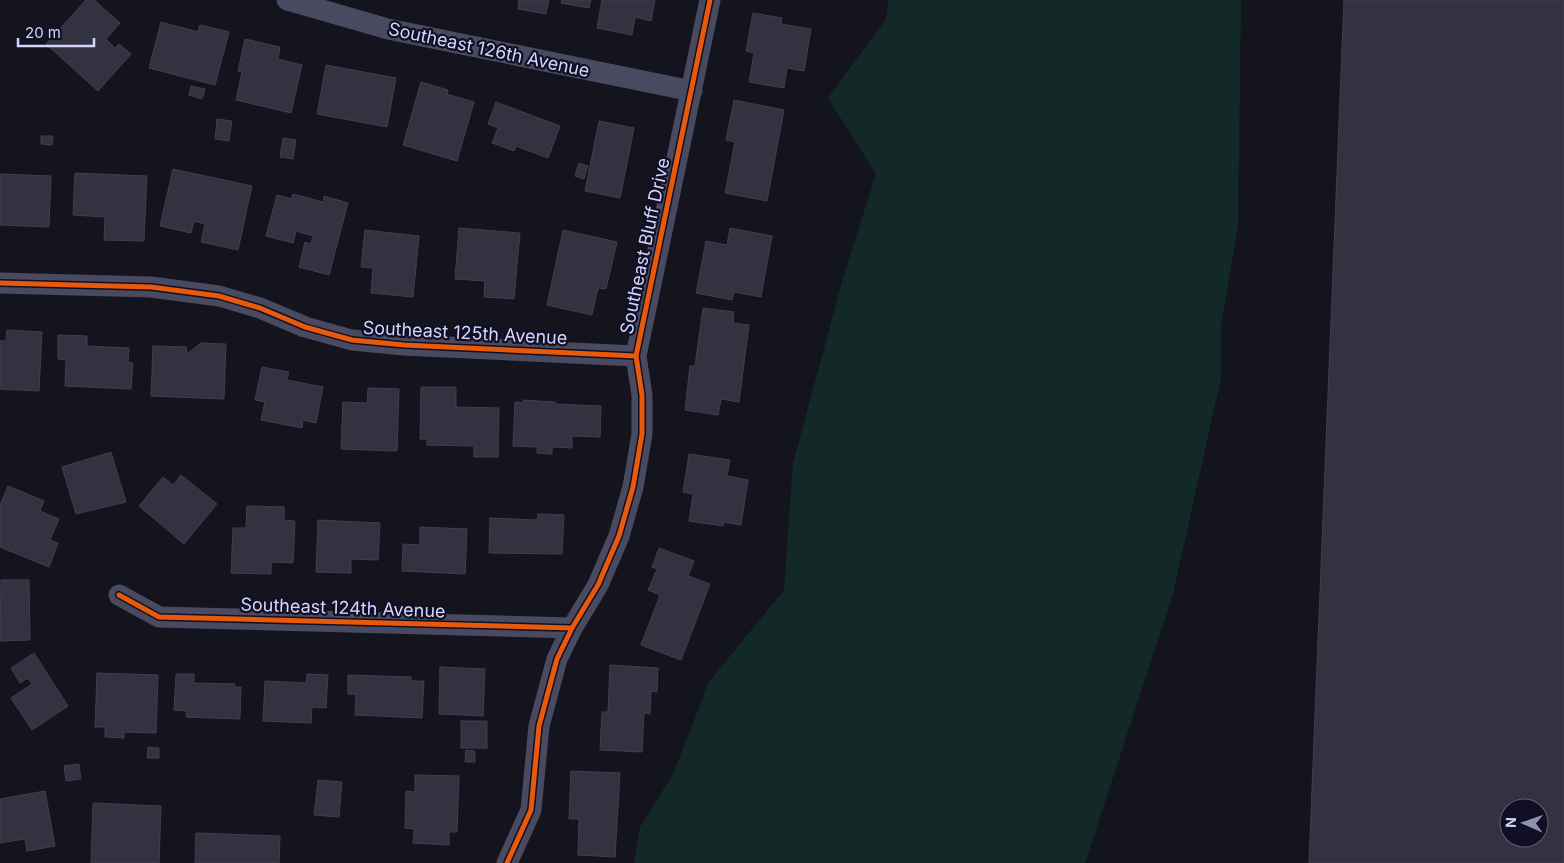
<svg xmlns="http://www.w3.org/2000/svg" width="1564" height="863" font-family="Inter,sans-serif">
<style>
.green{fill:#132928}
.building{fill:#333241;stroke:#403f51;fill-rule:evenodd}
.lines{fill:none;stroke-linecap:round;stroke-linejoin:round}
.street{stroke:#494a5f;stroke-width:21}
.cycleway-casing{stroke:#110f23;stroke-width:8}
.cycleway{stroke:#e8590c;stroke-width:5}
.labels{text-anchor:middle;stroke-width:4.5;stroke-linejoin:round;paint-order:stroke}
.street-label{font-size:18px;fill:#d5d4fd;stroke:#110f23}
</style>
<rect width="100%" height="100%" fill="#14141e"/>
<polygon class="green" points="888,0 1241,0 1238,225 1221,326 1221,378 1173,594 1085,863 634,863 640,827 673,774 709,682 784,590 793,464 843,278 876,174 828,98 886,19"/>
<g class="building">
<polygon points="86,0 94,0 120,23 106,39 115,48 119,44 131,54 98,91 46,44"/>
<polygon points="519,0 549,0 546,14 518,9"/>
<polygon points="562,0 591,0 589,8 561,3"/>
<polygon points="602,0 655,0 651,21 635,17 632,35 597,28"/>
<path d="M1344,0h220v863h-255zM1509,808h30v30h-30z"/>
<polygon points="753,13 782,18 781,24 811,29 804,71 787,68 784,88 749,82 754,53 746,51"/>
<polygon points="161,22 198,32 200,25 229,32 215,85 149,68"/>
<polygon points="245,39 280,47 278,59 302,65 291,113 236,100 242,72 238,71"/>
<polygon points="326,65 396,78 387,127 317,114"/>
<polygon points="421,82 448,90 447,94 474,102 457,161 403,145"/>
<polygon points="191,86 205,89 202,99 189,95"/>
<polygon points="734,100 784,110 767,201 725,193 735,142 726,140"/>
<polygon points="496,102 560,126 548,158 516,146 514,151 492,143 498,128 488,124"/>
<polygon points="217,119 232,121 229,141 215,139"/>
<polygon points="599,121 634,128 620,198 585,191"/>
<polygon points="41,136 53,136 52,145 41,144"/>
<polygon points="283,138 296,140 293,159 280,157"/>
<polygon points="579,163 588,166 584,179 575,176"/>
<polygon points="173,169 252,186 238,250 201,242 205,224 194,221 191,233 160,226"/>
<polygon points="75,173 147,176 144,241 104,240 105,217 73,215"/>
<polygon points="0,174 51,176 49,227 0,225"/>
<polygon points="293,194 323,202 324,196 348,203 329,275 299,267 305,242 311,244 313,236 296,231 293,243 266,236 277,195 291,199"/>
<polygon points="459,228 520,233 514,299 484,297 485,281 455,279"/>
<polygon points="730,228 772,236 761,297 734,292 732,300 696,293 706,241 727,245"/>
<polygon points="365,230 419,236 413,297 371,293 373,268 361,267"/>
<polygon points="563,230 617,242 606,289 598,288 592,315 547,305"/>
<polygon points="703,308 734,312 733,323 749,325 739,402 721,399 718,415 685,410 690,366 695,366"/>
<polygon points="7,330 42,332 39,391 0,389 0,341 6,341"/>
<polygon points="58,335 87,336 87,346 129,348 128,362 133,363 131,389 65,386 66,360 58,359"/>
<polygon points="201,343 226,344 224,399 151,396 153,346 186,347 187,354"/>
<polygon points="262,367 289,372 287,380 323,387 316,423 303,420 302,428 261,420 265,402 255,400"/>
<polygon points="421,387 456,387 456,407 499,408 498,457 474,457 474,446 427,445 427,439 420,439"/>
<polygon points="368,388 399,389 397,451 341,449 343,402 367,403"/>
<polygon points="523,400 555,402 555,404 601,406 600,437 572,436 572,448 552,447 552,454 537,453 537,447 513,446 515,402 523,403"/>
<polygon points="111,452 126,502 76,514 62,467"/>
<polygon points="689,454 730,460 727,476 748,480 741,525 723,522 723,526 689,521 693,494 683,492"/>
<polygon points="181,475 217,504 184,544 139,506 163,477 173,485"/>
<polygon points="8,486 44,501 40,511 59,519 50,540 58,543 49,567 0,547 0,505"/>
<polygon points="247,506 284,507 284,520 295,521 293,563 271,562 271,574 231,573 233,528 246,528"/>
<polygon points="538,514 564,515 562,554 489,553 490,518 537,520"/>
<polygon points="318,520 380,523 378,560 351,559 351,573 316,572"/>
<polygon points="420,527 467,529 465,574 402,571 403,544 420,545"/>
<polygon points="659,548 694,561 688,576 710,584 681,660 641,645 660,595 648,590 657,569 652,567"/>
<polygon points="1,580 29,580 30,640 0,641"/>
<polygon points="34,653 68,706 32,730 11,698 32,684 28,678 20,683 11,668"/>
<polygon points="610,665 658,668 657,692 651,691 650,714 644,713 642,752 600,750 602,712 608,712"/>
<polygon points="440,667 485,669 483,716 439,714"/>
<polygon points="97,673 158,675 156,733 124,732 124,738 105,737 105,727 95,727"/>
<polygon points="176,674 194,674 194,683 235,684 234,687 241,687 240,719 186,717 187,711 174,710"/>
<polygon points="307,674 328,675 326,708 312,707 311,723 263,721 265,681 306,683"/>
<polygon points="348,675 411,677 411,681 424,681 422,718 355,715 356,694 348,694"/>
<rect x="461" y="721" width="26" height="27"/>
<polygon points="148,747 159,748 159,758 147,758"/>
<polygon points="466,750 475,751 475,762 465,762"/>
<polygon points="79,764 81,779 66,781 64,766"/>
<polygon points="571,771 620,773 615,857 578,855 579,819 569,819"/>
<polygon points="415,775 459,776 457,832 449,832 449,845 413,843 414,829 405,828 406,791 415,792"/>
<polygon points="318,780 342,782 339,817 314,815"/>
<polygon points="45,791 55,846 27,851 25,839 0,843 0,799"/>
<polygon points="93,803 161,806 159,863 91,863"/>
<polygon points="196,833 280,836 279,863 195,863"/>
</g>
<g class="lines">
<g class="street">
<polyline points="287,0 388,29 692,91"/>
<polyline points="0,283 151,287 219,296 260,308 305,327 352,340 404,345 636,356"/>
<polyline points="119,595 159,617 572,628"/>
<polyline points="507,863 531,810 539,726 557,659 572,628 598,585 619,536 633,487 642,434 642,395 636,356 710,0"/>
</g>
<defs>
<g id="cycleway">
<polyline points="0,283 151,287 219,296 260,308 305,327 352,340 404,345 636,356"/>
<polyline points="119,595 159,617 572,628"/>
<polyline points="507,863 531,810 539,726 557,659 572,628 598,585 619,536 633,487 642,434 642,395 636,356 710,0"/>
</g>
</defs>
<use href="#cycleway" class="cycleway-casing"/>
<use href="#cycleway" class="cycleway"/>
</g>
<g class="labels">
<g class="street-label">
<text transform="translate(489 50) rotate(12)" y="6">Southeast 126th Avenue</text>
<text transform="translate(645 246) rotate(-78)" y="6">Southeast Bluff Drive</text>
<text transform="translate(465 333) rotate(3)" y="6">Southeast 125th Avenue</text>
<text transform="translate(343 608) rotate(2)" y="6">Southeast 124th Avenue</text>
</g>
</g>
<g transform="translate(1524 823) rotate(272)"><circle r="24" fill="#110f23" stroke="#5f5e7a"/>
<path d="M0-4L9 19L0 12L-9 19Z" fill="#9191af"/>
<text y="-8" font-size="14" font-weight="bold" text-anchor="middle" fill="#d5d4fd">N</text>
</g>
<path d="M18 38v8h76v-8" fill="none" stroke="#d5d4fd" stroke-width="2.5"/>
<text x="25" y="38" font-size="15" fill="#d5d4fd" stroke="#110f23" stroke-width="4" paint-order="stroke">20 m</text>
</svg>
